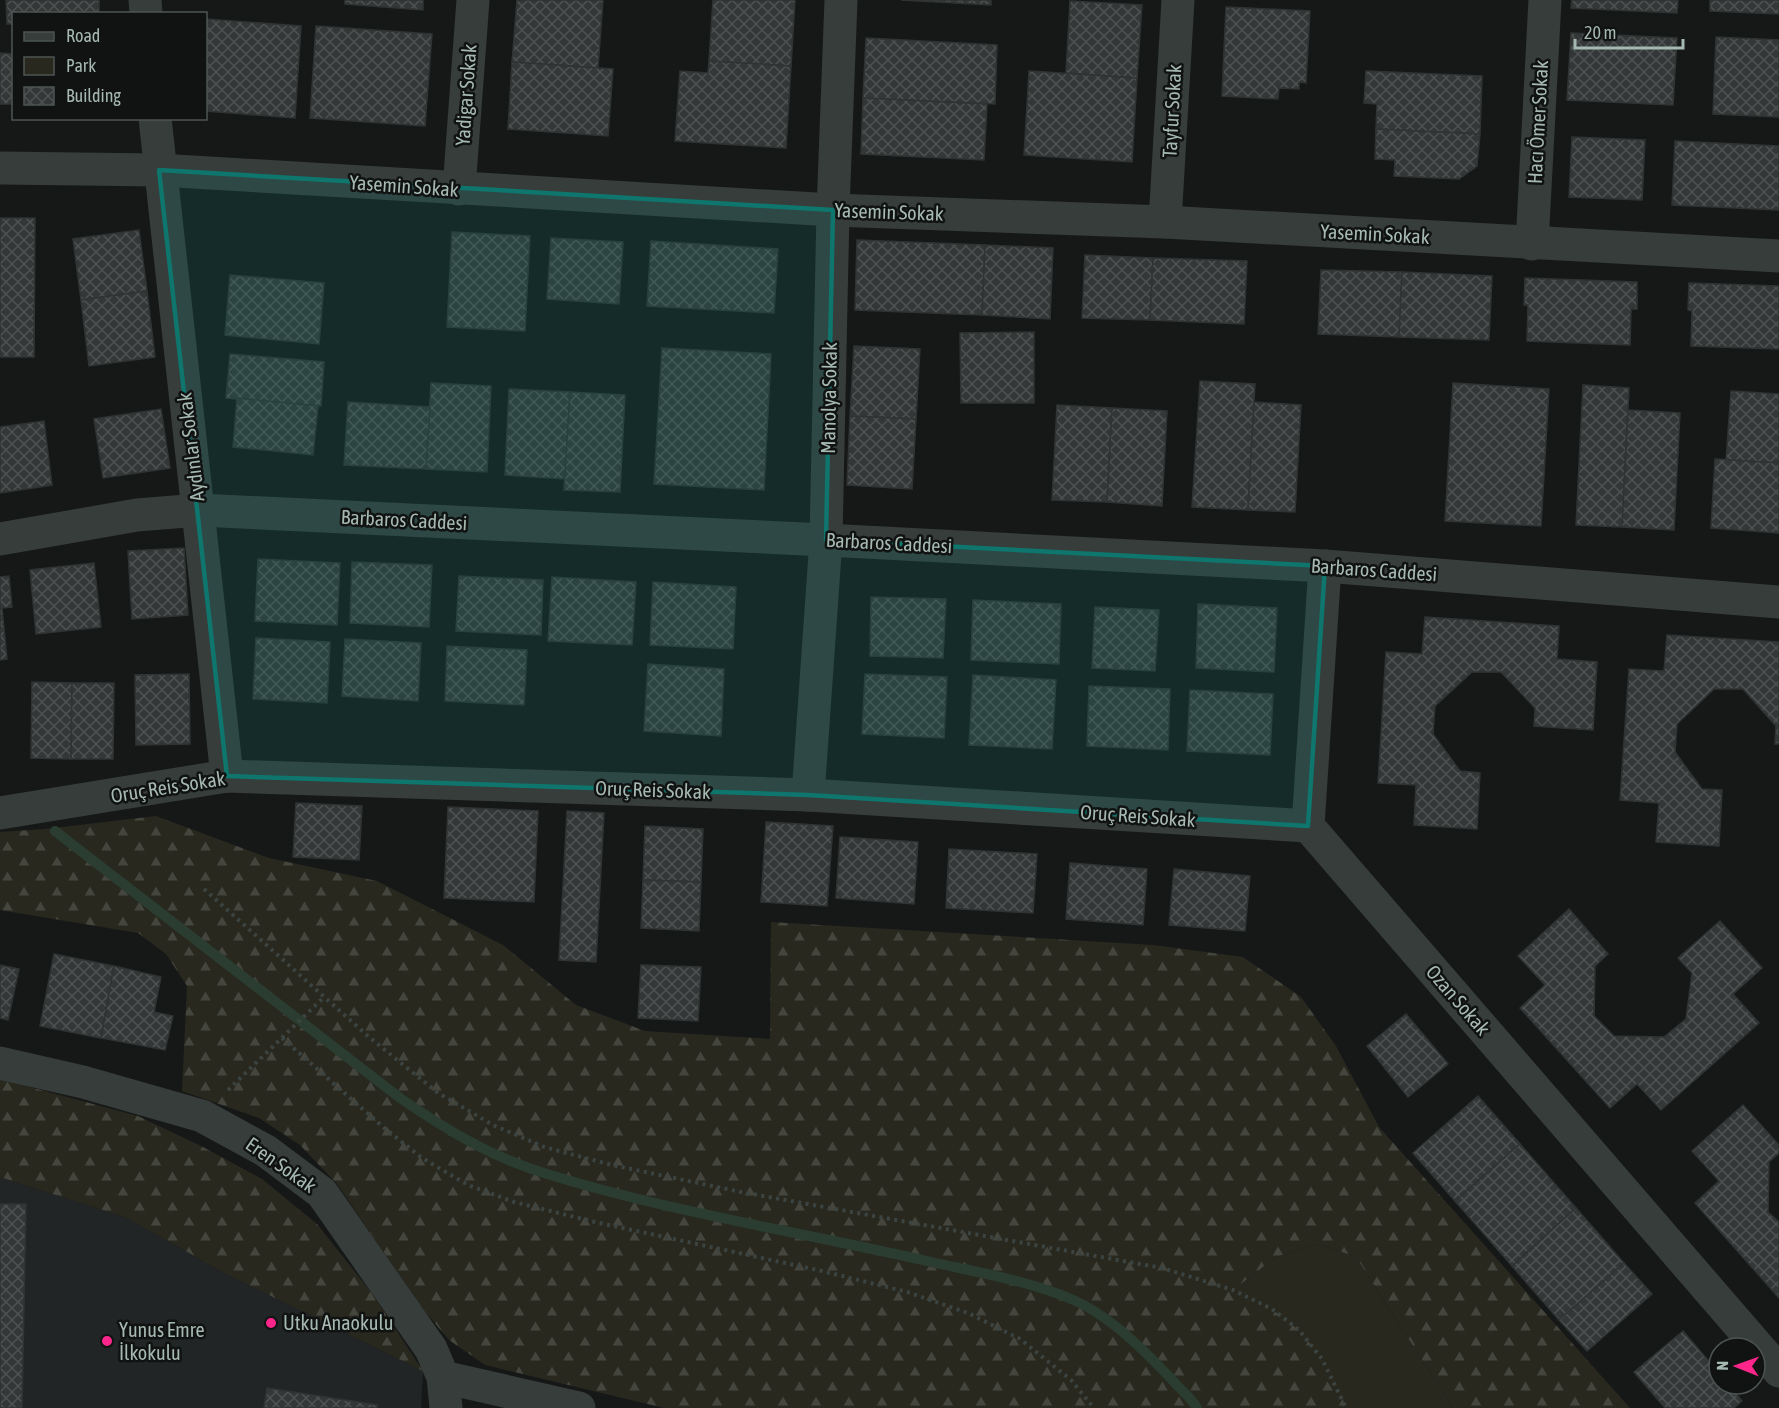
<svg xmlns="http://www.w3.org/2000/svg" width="1779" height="1408" font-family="'Asap Condensed',sans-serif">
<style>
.built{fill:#222525}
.green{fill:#28281f}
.forest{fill:url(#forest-firs)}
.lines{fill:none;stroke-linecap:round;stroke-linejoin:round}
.stream{stroke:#2b3d30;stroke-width:10}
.building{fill:url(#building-cross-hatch);stroke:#2f3433;stroke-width:1.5}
.path{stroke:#3c4441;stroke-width:4;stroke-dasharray:3 4.5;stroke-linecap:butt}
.minor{stroke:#363d3b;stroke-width:33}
.marked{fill:#0f766e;fill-opacity:0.2;stroke:#0f766e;stroke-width:4.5;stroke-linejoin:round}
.poi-dot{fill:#ff268b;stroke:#111313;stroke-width:2}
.labels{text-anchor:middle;stroke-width:5;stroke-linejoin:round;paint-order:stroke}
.street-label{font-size:20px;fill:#a6b9b1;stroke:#111313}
.poi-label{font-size:20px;fill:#a6b9b1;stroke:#111313;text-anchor:start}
</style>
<defs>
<pattern id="forest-firs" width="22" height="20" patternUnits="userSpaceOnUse" patternTransform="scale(1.5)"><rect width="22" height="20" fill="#28281f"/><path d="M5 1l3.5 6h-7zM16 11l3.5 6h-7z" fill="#44453d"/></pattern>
<pattern id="building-cross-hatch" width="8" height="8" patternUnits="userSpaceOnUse" patternTransform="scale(1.5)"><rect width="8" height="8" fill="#333737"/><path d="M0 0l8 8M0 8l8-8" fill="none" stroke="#4e5252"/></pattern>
</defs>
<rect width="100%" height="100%" fill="#161818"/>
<polygon class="built" points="0,1177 127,1218 226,1274 423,1371 421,1408 0,1408"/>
<polygon class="green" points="1319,1244 1356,1257 1453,1408 1346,1408 1322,1359 1233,1290 1276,1257"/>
<g class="forest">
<path d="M156,816l113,42 108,23 126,64 73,60 69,26 125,8 1,-117 382,23 90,12 58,40 35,49 43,81 251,281h-177l-97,-151 -37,-13 -43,13 -43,33c12,7 26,12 38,19 35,21 62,60 75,99h-682l-179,-43 -36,-25 -27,-32 -85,-124 -37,-39 -41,-27 -77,-27 5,-105 -21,-32 -28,-21 -138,-23v-78l45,-3z"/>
<polygon points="0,1079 138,1116 203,1147 262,1179 317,1224 371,1292 423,1371 226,1274 127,1218 0,1177"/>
</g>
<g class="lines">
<path class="stream" d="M55,831l345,267c45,31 91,59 144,75 125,39 256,59 383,88 48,11 99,19 144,38 39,16 77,55 105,85 7,8 16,15 21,24"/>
</g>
<g class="building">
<polygon points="6,0 99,0 99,14 14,14 14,24 7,24"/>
<polygon points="345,0 423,0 423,10 345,4"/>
<polygon points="517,0 603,0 598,68 512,62"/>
<polygon points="713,0 795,0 791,66 709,61"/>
<polygon points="901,0 991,0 991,5"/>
<polygon points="1572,0 1678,0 1677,13 1571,8"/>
<polygon points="1710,0 1779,0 1779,14 1710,11"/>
<polygon points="1070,1 1142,5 1137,78 1066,73"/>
<polygon points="1226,7 1310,11 1306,83 1299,82 1299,89 1279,88 1278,99 1222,96"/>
<polygon points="206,19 301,26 295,118 206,111"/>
<polygon points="316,26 432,34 425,126 310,118"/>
<polygon points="1571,33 1677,38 1673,105 1567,100"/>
<polygon points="1716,37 1779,40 1779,117 1713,114"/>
<polygon points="866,38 997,45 995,104 863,98"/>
<polygon points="0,53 14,54 14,104 0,104"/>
<polygon points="709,61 791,66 786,148 675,141 680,71 708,73"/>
<polygon points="512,62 613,69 608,136 508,129"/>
<polygon points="1029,71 1137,78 1132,162 1024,155"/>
<polygon points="1366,71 1482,76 1480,134 1376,129 1377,104 1364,103"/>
<polygon points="863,98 987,104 984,160 861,154"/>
<polygon points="1376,129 1480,134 1477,166 1459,179 1394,176 1395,160 1375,159"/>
<polygon points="1572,137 1645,140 1642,200 1569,197"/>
<polygon points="1675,141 1779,146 1779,210 1672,205"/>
<polygon points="0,218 35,218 34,357 0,357"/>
<polygon points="139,230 147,291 81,300 73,239"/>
<polygon points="452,232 530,236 525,331 447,327"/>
<polygon points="551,238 623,242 619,304 547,299"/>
<polygon points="857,240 985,245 982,315 855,310"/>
<polygon points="651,241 778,249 774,313 647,306"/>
<polygon points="985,245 1053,248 1050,319 982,315"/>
<polygon points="1085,255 1153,258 1150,320 1082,318"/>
<polygon points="1153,258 1247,261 1244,324 1150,320"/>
<polygon points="1321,270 1402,272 1399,337 1318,334"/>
<polygon points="1402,272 1492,276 1489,340 1399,337"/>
<polygon points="230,275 324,283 319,344 225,335"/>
<polygon points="1525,278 1637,282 1637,309 1631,309 1630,345 1527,341 1528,305 1524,305"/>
<polygon points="1689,283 1779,286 1779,349 1691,346 1692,311 1688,310"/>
<polygon points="147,291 155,357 89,366 81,300"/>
<polygon points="1034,332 1034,403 961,403 960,333"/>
<polygon points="854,346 920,349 916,419 850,416"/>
<polygon points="662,348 771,354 764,490 654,484"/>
<polygon points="230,354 324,362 321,406 226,398"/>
<polygon points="1200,381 1255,384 1248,510 1192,507"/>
<polygon points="431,383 491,386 487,472 426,469"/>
<polygon points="1453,383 1549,389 1541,526 1445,521"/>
<polygon points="1583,385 1629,388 1622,527 1576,525"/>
<polygon points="509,389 570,392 565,479 505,475"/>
<polygon points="1731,391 1779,394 1779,463 1726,460"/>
<polygon points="570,392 625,395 620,492 564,490"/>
<polygon points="237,398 318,406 313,455 233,447"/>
<polygon points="348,402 430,407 426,469 344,465"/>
<polygon points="1254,402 1301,405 1295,512 1248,510"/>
<polygon points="1057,405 1112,408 1107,502 1052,500"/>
<polygon points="1112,408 1167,411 1162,506 1107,502"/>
<polygon points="161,409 170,468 103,478 94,419"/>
<polygon points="1628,410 1680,413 1674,530 1622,527"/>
<polygon points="850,416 916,419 912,489 847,485"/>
<polygon points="44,421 52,485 0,493 0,427"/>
<polygon points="1715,459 1779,463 1779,533 1711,528"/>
<polygon points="184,548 188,615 132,619 128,551"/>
<polygon points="258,559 340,563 337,625 255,621"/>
<polygon points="352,562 432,565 429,627 350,623"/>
<polygon points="94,563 101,627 36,634 30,570"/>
<polygon points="9,576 12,607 2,608 7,659 0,660 0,577"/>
<polygon points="459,576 543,580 541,635 456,631"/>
<polygon points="552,577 636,582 632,645 548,641"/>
<polygon points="653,582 736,587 733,649 650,645"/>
<polygon points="871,597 946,599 943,658 870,656"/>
<polygon points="973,600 1061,604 1059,664 971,660"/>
<polygon points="1198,604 1277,608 1274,672 1196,668"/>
<polygon points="1095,607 1159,610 1155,671 1092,668"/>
<polygon points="1425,617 1559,626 1557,659 1597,662 1593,730 1534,726 1535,708 1501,672 1472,672 1435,706 1433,734 1460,771 1480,773 1477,829 1414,825 1416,785 1378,783 1386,652 1422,654"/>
<polygon points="1667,635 1779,642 1779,744 1775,744 1776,726 1743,689 1714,689 1677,724 1675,752 1702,789 1722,790 1719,846 1656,842 1659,803 1620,800 1629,669 1664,671"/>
<polygon points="256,638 330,642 327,703 253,699"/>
<polygon points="345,639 421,643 418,701 342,696"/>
<polygon points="447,646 527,650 524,705 445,701"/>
<polygon points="648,664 724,669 721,736 644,731"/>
<polygon points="189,674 190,744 136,745 135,675"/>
<polygon points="865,674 947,677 944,738 862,734"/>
<polygon points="973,675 1056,680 1052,749 969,745"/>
<polygon points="32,682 72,683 71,759 31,758"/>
<polygon points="72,683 114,683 113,759 71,759"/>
<polygon points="1089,686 1170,689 1168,750 1087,746"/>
<polygon points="1190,690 1273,694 1270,755 1187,751"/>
<polygon points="296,803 362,806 359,860 293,857"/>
<polygon points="448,807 538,811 534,902 444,898"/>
<polygon points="567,811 604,813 596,962 559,960"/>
<polygon points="766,822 833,826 827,906 761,902"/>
<polygon points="645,826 703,829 701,882 643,880"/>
<polygon points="840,837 918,842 914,904 836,898"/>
<polygon points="949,849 1037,854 1033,913 946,908"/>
<polygon points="1070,863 1147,869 1143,925 1066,919"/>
<polygon points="1174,869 1250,876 1245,931 1169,925"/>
<polygon points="643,880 701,882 699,931 641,928"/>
<polygon points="1569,909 1608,954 1595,966 1594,1016 1614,1036 1664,1037 1686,1019 1692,973 1678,958 1720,921 1762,968 1733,994 1759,1023 1661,1110 1637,1084 1610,1108 1520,1008 1545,985 1518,956"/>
<polygon points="54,954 114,966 101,1038 40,1026"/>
<polygon points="0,965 19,969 8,1020 0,1018"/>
<polygon points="641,965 701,967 698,1021 638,1018"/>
<polygon points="114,966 161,977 154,1012 173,1016 165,1050 101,1038"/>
<polygon points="1406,1014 1448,1064 1408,1097 1367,1046"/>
<polygon points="1478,1096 1520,1144 1455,1201 1413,1153"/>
<polygon points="1743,1105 1779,1145 1779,1153 1769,1162 1768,1212 1779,1222 1779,1298 1695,1203 1719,1181 1692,1151"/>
<polygon points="1520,1144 1576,1208 1512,1266 1455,1201"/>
<polygon points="0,1204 26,1204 22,1408 0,1408"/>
<polygon points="1576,1208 1624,1263 1559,1320 1512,1266"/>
<polygon points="1624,1263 1652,1294 1587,1351 1559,1320"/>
<polygon points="1683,1331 1719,1373 1719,1384 1728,1384 1742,1401 1734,1408 1665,1408 1634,1372"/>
<polygon points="267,1388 377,1405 377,1408 264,1408"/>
</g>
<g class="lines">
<g class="path">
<polyline points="204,889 369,1037 438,1093 493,1125 544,1147 612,1165 741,1192 1162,1268 1233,1290 1272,1309 1299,1330 1322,1359 1346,1408"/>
<polyline points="282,1038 383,1127 422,1158 468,1185 514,1202 595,1222 822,1271 907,1292 968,1313 1020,1339 1071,1380 1094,1408"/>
<polyline points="228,1090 324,997"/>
</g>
<g class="minor">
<polyline points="145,0 146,14"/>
<polyline points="155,118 227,776"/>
<polyline points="0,168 159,170 833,210 1165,222 1779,256"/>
<polyline points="459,189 473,0"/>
<polyline points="1165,222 1178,0"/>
<polyline points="1532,244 1545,0"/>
<polyline points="0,539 137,515 199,510 826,540 1325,566 1779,602"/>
<polyline points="1325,566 1308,826 1779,1371"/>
<polyline points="808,795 826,540 833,210 841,0"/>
<polyline points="0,813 227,776 808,795 1308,826"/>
<polyline points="0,1063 83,1082 202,1116 266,1151 322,1193 431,1349 443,1377 446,1408"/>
<polyline points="443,1377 579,1408"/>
</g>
</g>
<path class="marked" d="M159,170l674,40 -7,330 499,26 -17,260 -500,-31 -581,-19z"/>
<g class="poi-dot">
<circle cx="271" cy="1323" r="6"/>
<circle cx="107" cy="1341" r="6"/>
</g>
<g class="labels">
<g class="street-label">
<text transform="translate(466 95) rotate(-86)" y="7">Yadigar Sokak</text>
<text transform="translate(1172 111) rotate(-87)" y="7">Tayfur Sokak</text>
<text transform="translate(1538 122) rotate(-87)" y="7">Hacı Ömer Sokak</text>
<text transform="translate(404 186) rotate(4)" y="7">Yasemin Sokak</text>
<text transform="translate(889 212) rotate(2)" y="7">Yasemin Sokak</text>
<text transform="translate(1375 234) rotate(3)" y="7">Yasemin Sokak</text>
<text transform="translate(829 398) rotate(-89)" y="7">Manolya Sokak</text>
<text transform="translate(191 447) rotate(-97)" y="7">Aydınlar Sokak</text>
<text transform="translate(404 520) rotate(3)" y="7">Barbaros Caddesi</text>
<text transform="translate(889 543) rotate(3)" y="7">Barbaros Caddesi</text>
<text transform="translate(1374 570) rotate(4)" y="7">Barbaros Caddesi</text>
<text transform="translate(168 787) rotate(-9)" y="7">Oruç Reis Sokak</text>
<text transform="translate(653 790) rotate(2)" y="7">Oruç Reis Sokak</text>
<text transform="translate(1138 816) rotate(4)" y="7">Oruç Reis Sokak</text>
<text transform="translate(1458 1000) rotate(49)" y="7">Ozan Sokak</text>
<text transform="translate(281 1165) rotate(35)" y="7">Eren Sokak</text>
</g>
<g class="poi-label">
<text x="283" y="1330">Utku Anaokulu</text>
<text x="119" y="1337">Yunus Emre<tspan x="119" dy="23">İlkokulu</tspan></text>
</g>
</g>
<rect x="12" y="12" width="195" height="108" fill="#111313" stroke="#4d5552" stroke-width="1.5"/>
<rect x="24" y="32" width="30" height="9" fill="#363d3b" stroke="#4d5552" stroke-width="1.5"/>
<text x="66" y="42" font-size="18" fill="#a6b9b1">Road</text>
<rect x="24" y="57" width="30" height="18" fill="#28281f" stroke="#4d5552" stroke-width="1.5"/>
<text x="66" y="72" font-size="18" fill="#a6b9b1">Park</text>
<rect x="24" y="87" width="30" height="18" fill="url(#building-cross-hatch)" stroke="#4d5552" stroke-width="1.5"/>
<text x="66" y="102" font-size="18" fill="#a6b9b1">Building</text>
<g transform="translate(1737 1366) rotate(271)"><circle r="28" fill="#111313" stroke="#4d5552" stroke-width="1.5"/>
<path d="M0-4.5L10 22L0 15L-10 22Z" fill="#ff268b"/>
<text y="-9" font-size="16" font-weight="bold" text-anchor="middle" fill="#a6b9b1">N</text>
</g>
<path d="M1575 39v9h108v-9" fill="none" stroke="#a6b9b1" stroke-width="3"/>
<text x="1584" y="39" font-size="18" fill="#a6b9b1" stroke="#111313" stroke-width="4.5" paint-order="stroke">20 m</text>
</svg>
